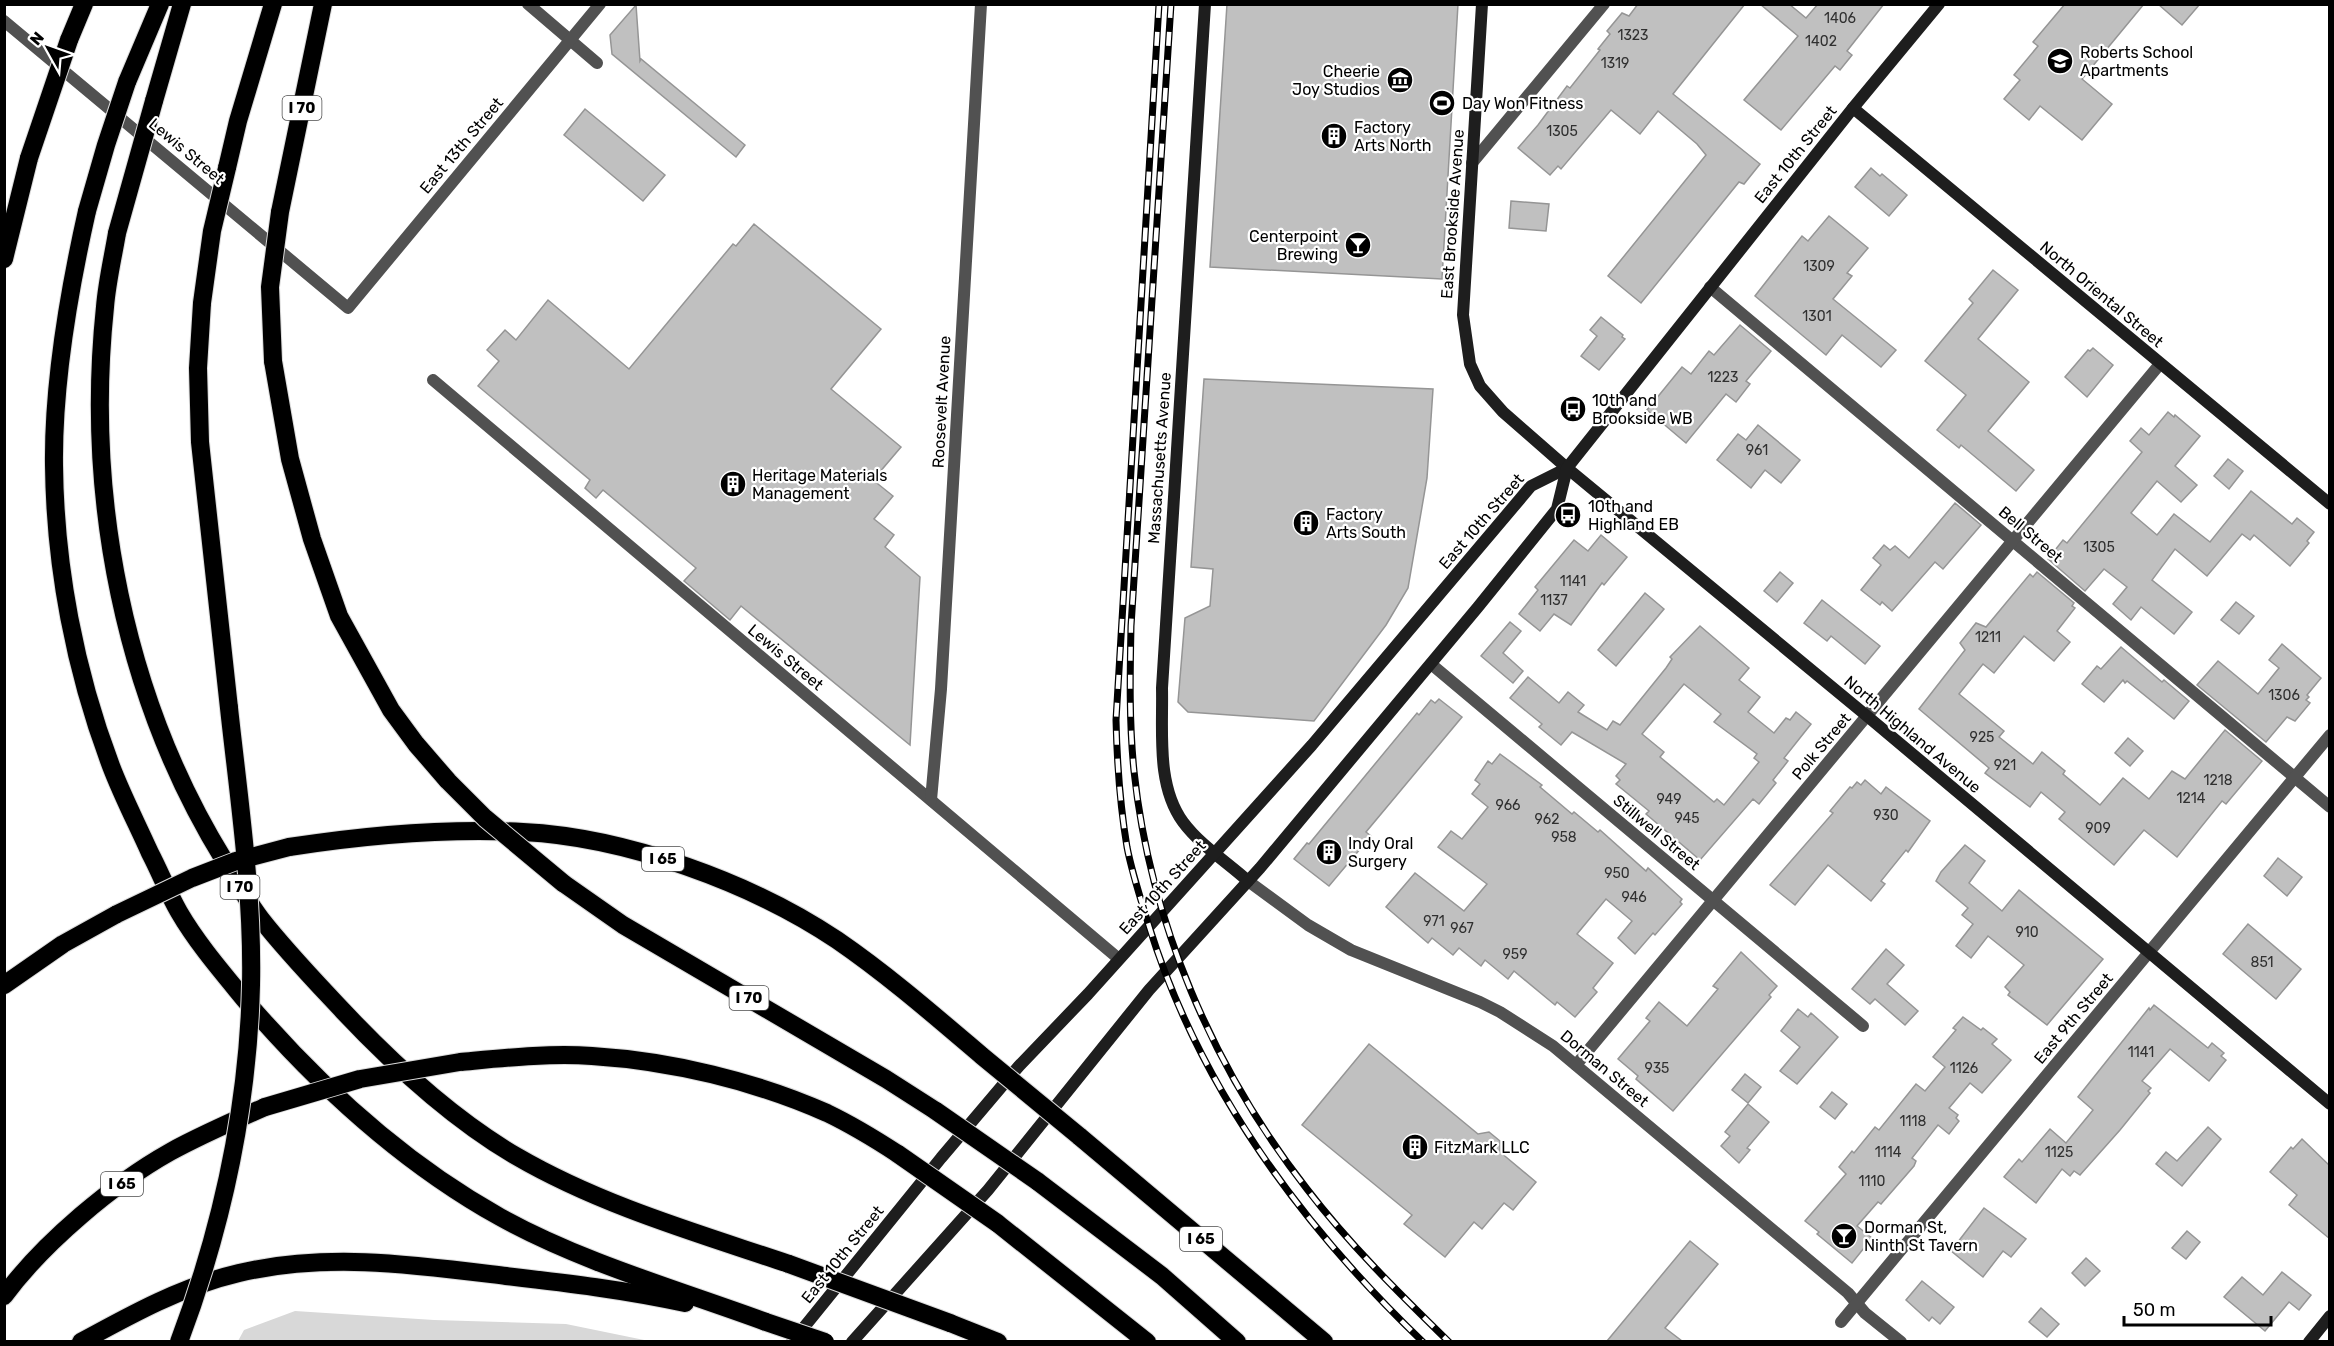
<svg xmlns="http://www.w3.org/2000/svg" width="2334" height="1346" font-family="Rubik,sans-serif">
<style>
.green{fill:#d8d8d8}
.building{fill:#c0c0c0;stroke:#959595;stroke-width:1.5;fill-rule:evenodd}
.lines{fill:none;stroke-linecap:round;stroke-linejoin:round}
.highway-casing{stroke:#dbdbdb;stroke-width:20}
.street{stroke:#515151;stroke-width:12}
.secondary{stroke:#1e1e1e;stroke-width:12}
.highway{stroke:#000;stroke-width:18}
.rail-casing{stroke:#000;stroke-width:7}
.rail{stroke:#fff;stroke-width:4.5;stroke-dasharray:14;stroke-linecap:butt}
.highway-bridge-casing{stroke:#dbdbdb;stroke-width:20;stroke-linecap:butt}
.highway-bridge{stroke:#000;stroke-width:18}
.labels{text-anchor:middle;stroke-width:4.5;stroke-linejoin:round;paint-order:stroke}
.number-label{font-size:14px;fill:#303030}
.shield{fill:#fff;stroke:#4c4c4c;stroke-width:1.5}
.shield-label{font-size:15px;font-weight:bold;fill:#000}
.poi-label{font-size:16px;fill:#000;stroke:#fff;text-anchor:start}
.street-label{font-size:16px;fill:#000;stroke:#fff}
</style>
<rect width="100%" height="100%" fill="#fff"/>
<polygon class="green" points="295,1311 434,1320 566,1324 649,1341 238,1341 244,1330"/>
<g class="building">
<polygon points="1227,4 1458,4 1442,279 1210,267"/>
<polygon points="1638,4 1745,4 1673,94 1760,164 1744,184 1739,182 1641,303 1608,276 1706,155 1697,144 1658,111 1640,134 1611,110 1561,169 1558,166 1550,175 1518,148 1538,125 1567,86 1570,88 1600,50 1598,49 1610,34 1607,31 1622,13 1629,16"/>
<polygon points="1760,4 1789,4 1806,18 1818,4 1884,4 1847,51 1852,55 1840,70 1835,66 1781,130 1744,100 1798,36"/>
<polygon points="2065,4 2144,4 2082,79 2112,104 2082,140 2040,106 2029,120 2004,99 2020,80 2014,75 2038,46 2033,42"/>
<polygon points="2158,4 2200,4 2182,25"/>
<polygon points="636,5 640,61 641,59 745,145 736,157 612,54 610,35"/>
<polygon points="585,109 665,175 643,201 564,135"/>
<polygon points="1871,168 1880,176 1882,174 1907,195 1889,216 1855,187"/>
<polygon points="1511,201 1549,204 1546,231 1509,228"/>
<polygon points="1829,216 1868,248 1847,273 1852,276 1833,299 1896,350 1881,367 1842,335 1826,355 1755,296 1802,236 1808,241"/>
<polygon points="754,224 881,329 831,389 901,447 873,480 893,496 874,519 894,535 885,547 920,577 910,745 741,606 730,620 684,581 696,568 603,490 596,498 585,488 590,480 478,386 499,361 487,350 505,330 516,340 548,300 629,369 733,244 736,246"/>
<polygon points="1993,270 2018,290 1978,339 2029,382 1988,431 2034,470 2016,491 1961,445 1959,448 1937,430 1966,395 1925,361 1973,303 1969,299"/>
<polygon points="1601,317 1623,335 1622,337 1625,339 1599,370 1581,356 1597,336 1590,330"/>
<polygon points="1740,325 1771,351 1746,381 1750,384 1736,402 1726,394 1686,443 1647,410 1682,367 1691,374 1709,351 1714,355"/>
<polygon points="2093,348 2113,365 2087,397 2065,377 2088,350 2090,351"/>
<polygon points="1204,379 1433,389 1427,478 1408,588 1386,625 1314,721 1188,712 1178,702 1185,618 1210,606 1213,569 1191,567"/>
<polygon points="2168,412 2174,417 2175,415 2200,436 2175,466 2197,485 2181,502 2157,481 2131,513 2157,535 2174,514 2210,542 2251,491 2292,524 2297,518 2314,532 2307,541 2309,543 2290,566 2254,535 2250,540 2242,534 2207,576 2175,549 2152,580 2192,612 2174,634 2141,607 2131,620 2113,604 2127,587 2104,569 2085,591 2048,559 2063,540 2067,543 2142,452 2130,441 2141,428 2149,435"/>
<polygon points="1758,425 1800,460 1781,483 1765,470 1751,488 1717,460 1738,434 1746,440"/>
<polygon points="2228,459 2243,471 2229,489 2214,476"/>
<polygon points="1955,503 1981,525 1943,569 1935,562 1892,611 1882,602 1880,605 1861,590 1881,565 1873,558 1884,545 1890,550 1895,546 1909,558"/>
<polygon points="1601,535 1627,557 1604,585 1602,583 1571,625 1554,614 1540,631 1519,614 1538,590 1535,587 1574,540 1588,551"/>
<polygon points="1780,572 1793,583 1777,602 1764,591"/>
<polygon points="2037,572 2074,603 2072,606 2075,608 2057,631 2070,642 2054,661 2024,636 1994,673 1983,664 1959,694 2004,731 1999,737 2033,764 2042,752 2065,771 2063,774 2100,805 2123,778 2149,799 2172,771 2185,779 2225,730 2262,761 2226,804 2222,801 2177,857 2144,830 2114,865 2059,819 2065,812 2041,792 2030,807 1985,773 1989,768 1919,709 1965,650 1960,643 1976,623 1986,627 2030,574 2033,577"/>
<polygon points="1645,593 1664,609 1616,666 1598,650"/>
<polygon points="1822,600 1880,646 1865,664 1831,636 1827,641 1804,623"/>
<polygon points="2236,602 2254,616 2239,634 2221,620"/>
<polygon points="1510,622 1521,631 1503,653 1523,671 1513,683 1481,656"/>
<path d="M1700,626l49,42 -10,12 21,17 -12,15 26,21 12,-15 4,2 6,-8 15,12 -27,34 4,3 -15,19 3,3 -17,21 -6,-5 -53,61 -54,-46 3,-3 -33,-27 4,-4 -4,-4 10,-12 -54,-32 -11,13 -22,-18 3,-3 -32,-26 18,-21 31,26 9,-11 16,13 -6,7 29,18 6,-9 7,4 46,-57 6,-9 -2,-2zM1684,684l37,30 -7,8 43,32 -3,4 5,4 -35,43 -7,-6 -3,3 -54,-45 4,-5 -22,-18z"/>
<polygon points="2282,644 2321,678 2307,695 2309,697 2306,700 2310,703 2295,721 2287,717 2266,742 2197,685 2218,661 2258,694 2279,668 2269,660"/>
<polygon points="2121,647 2162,682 2164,680 2189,701 2174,719 2127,681 2125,683 2123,680 2104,702 2082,684 2097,666 2101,669"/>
<polygon points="1439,699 1462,717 1366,832 1371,836 1329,886 1294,859 1307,843 1309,844 1417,713 1419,715 1431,700 1435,703"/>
<polygon points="2128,738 2143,751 2130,766 2115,753"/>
<polygon points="1500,754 1542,785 1540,787 1572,814 1574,812 1598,832 1600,830 1646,871 1648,868 1682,899 1680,902 1682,904 1655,935 1653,933 1635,954 1618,938 1632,921 1606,899 1577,934 1613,963 1593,988 1597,992 1575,1017 1557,1002 1555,1005 1514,971 1508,979 1485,960 1481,966 1459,948 1453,955 1432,938 1428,943 1386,907 1415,873 1464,911 1487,884 1438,847 1451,831 1462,839 1488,807 1472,794 1480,784 1475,780 1488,761 1492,764"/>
<polygon points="1865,780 1881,794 1886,787 1930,821 1908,852 1906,850 1881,881 1885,884 1871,901 1828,865 1795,905 1770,885 1833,813 1830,811 1850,787 1852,788 1857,782 1861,785"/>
<polygon points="1965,845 1985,861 1969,883 2002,911 2019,890 2103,959 2047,1025 2008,995 2010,992 2005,987 2024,965 1988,936 1971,958 1956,946 1973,924 1962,915 1968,908 1936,881 1941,872"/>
<polygon points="2278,858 2302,877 2287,896 2264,876"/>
<polygon points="2248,924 2301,969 2276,999 2223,954"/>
<polygon points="1886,949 1904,965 1887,984 1918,1011 1905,1025 1875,999 1870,1004 1852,989"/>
<polygon points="1741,952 1777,986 1769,995 1771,997 1673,1111 1636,1079 1638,1076 1618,1059 1650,1021 1646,1018 1659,1002 1687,1026 1718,989 1713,986"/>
<polygon points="2154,1005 2208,1048 2212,1043 2224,1053 2221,1056 2226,1060 2209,1081 2170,1049 2142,1081 2151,1088 2148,1091 2150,1093 2120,1130 2080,1175 2074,1171 2070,1176 2062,1169 2036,1203 2004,1177 2019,1159 2022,1162 2050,1129 2066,1143 2093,1110 2078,1097 2149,1008 2150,1010"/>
<polygon points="1798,1009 1808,1017 1811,1013 1838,1037 1797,1084 1780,1071 1800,1047 1781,1031"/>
<polygon points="1963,1017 1981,1030 1983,1028 1997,1039 1992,1044 2011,1060 1982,1093 1970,1083 1949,1108 1958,1115 1956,1118 1959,1121 1949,1134 1938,1125 1912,1158 1916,1161 1914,1166 1881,1204 1878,1202 1857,1226 1872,1238 1852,1263 1817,1234 1819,1232 1805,1221 1846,1174 1839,1167 1852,1151 1854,1153 1875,1127 1879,1130 1916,1084 1925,1091 1945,1067 1933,1057 1956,1030 1953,1028"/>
<polygon points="1369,1044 1478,1134 1489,1132 1500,1141 1500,1152 1536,1182 1513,1210 1504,1203 1482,1229 1474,1222 1445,1257 1404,1224 1412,1215 1302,1125"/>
<polygon points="1745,1074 1761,1087 1748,1103 1732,1090"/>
<polygon points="1832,1092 1847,1104 1835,1119 1820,1107"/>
<polygon points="1748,1104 1769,1122 1747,1148 1750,1150 1739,1163 1721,1146 1730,1136 1725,1132"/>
<polygon points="2208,1127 2221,1139 2182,1186 2156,1164 2166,1152 2177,1161"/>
<polygon points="2302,1139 2330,1166 2330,1239 2289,1205 2297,1195 2270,1172 2291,1147 2293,1149"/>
<polygon points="1984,1208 2026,1239 2011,1257 2003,1251 1983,1277 1951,1251"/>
<polygon points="2187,1231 2200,1242 2186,1259 2172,1248"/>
<polygon points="1690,1241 1718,1264 1665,1328 1682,1341 1607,1341"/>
<polygon points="2086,1258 2100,1271 2085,1286 2072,1273"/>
<polygon points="2282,1272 2311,1295 2299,1310 2289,1302 2265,1331 2224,1297 2242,1277 2263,1295"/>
<polygon points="1922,1281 1954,1307 1940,1324 1932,1317 1929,1321 1906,1300"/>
<polygon points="2041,1308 2059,1324 2047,1337 2029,1322"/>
</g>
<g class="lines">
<defs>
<g id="highway">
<polyline points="69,40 84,4"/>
<polyline points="127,82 160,4"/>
<polyline points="154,101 182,4"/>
<polyline points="227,168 238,121 273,4"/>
<path d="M87,211c-18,80 -34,172 -33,254 1,102 21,206 57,301 11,29 26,58 39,87 10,19 18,40 29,59 18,31 43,60 66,88 72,84 158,163 255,217 81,45 179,73 266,105"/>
<polyline points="280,212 323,4"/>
<path d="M117,233c-4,24 -10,49 -12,74 -20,190 19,391 119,553 12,20 23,41 37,59 25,32 54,62 82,92 51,54 108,107 173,145 84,49 181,77 273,108"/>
<polyline points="4,259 29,158"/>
<polyline points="202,303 198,368 200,442 229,708"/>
<polyline points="273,361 290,459 312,539 339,616 391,710 416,744 448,781"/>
<path d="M289,847c77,-12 155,-19 234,-15 103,5 229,51 314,108 51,35 98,76 145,116"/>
<polyline points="563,883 623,925 886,1079 936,1111"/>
<polyline points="4,985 63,944 117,914"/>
<path d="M460,1062c44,-4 89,-9 132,-6 79,5 163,25 235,57 25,12 48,26 71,41"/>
<polyline points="1079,1136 1324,1342"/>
<polyline points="1037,1181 1162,1276 1237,1342"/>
<polyline points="997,1223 1147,1342"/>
<path d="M4,1296c39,-53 109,-112 166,-144 31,-17 63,-31 95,-45"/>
<polyline points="950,1323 998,1342"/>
<path d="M81,1342c51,-28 102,-56 158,-69 89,-21 178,-8 267,3 60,7 120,14 179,27"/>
</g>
</defs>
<use href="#highway" class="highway-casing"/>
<g class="street">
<polyline points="528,4 597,63"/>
<polyline points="4,21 348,308 600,4"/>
<polyline points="1472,163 1604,4"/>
<polyline points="1710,287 2330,807"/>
<polyline points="433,380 1119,959"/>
<polyline points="1431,664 1863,1026"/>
<polyline points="931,800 941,689 981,4"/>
<polyline points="1248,881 1308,925 1351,950 1480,1002 1500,1012 1553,1046 1848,1293 1865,1313 1901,1342"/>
<polyline points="1576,1065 2160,364"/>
<polyline points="1841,1322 2330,735"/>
</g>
<g class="secondary">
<path d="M1205,4l-43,684c1,43 -6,97 21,134 17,23 44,40 65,59"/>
<polyline points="1482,4 1463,315 1470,364 1480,386 1503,412 1567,468 1867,716 2330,1104"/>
<polyline points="1853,108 2330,504"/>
<polyline points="792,1342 941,1158 1019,1066 1088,994 1312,745 1531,486 1567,468"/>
<polyline points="852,1342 988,1190 1149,990 1260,868 1478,607 1557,509 1567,468 1853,108 1939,4"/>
<polyline points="2309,1342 2330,1316"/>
</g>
<use href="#highway" class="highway"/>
<defs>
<g id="rail">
<path d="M1159,4l-43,716c1,43 4,85 11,127 5,26 14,53 22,79 50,161 153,300 274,416"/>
<path d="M1171,4l-40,622c-1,48 -2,96 3,145 16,151 79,298 173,418 42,55 92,104 142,153"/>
</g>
</defs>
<use href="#rail" class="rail-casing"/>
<use href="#rail" class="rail"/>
<defs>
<g id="highway-bridge">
<polyline points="29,158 69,40"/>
<polyline points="87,211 106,145 127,82"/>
<polyline points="117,233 154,101"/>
<polyline points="202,303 212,231 227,168"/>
<polyline points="273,361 270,287 280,212"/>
<polyline points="448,781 485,818 563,883"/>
<polyline points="117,914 192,878 236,861 289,847"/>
<polyline points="982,1056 1079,1136"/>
<polyline points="265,1107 360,1079 460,1062"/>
<polyline points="936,1111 1037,1181"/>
<polyline points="898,1154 997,1223"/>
<polyline points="789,1264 950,1323"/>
<polyline points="766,1322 825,1342"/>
<path d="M179,1342c43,-114 69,-235 72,-357 2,-92 -12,-185 -22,-277"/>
</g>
</defs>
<use href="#highway-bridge" class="highway-bridge-casing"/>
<use href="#highway-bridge" class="highway-bridge"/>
</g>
<defs>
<symbol id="school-disc" viewBox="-11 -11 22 22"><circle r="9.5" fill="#000" stroke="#fff"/><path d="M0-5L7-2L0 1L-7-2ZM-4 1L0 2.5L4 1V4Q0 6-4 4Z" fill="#fff"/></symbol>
<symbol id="museum-disc" viewBox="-11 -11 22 22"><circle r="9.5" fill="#000" stroke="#fff"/><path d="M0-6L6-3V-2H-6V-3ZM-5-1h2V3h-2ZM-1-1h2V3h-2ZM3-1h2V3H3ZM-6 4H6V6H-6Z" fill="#fff"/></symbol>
<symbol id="stadium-disc" viewBox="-11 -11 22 22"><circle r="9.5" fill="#000" stroke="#fff"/><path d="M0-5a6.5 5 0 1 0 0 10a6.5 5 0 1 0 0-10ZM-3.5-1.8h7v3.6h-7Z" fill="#fff"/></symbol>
<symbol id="building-disc" viewBox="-11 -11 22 22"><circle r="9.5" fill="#000" stroke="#fff"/><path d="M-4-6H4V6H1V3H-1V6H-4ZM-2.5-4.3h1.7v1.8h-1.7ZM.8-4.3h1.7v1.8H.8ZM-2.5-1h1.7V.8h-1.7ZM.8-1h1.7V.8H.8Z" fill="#fff"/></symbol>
<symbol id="bar-disc" viewBox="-11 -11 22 22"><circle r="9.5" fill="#000" stroke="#fff"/><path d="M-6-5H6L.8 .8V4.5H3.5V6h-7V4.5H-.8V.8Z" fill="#fff"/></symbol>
<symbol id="bus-disc" viewBox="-11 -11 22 22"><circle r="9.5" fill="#000" stroke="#fff"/><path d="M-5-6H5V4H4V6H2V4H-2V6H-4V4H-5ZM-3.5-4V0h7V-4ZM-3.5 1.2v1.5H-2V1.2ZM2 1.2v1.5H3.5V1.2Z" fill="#fff"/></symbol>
</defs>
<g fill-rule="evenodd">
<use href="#school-disc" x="2045" y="46" width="30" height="30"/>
<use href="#museum-disc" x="1385" y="65" width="30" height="30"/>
<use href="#stadium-disc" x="1427" y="88" width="30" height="30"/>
<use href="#building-disc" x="1319" y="121" width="30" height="30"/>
<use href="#bar-disc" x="1343" y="230" width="30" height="30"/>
<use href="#bus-disc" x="1558" y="394" width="30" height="30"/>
<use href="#building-disc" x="718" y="469" width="30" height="30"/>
<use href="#bus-disc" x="1553" y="500" width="30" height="30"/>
<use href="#building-disc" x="1291" y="508" width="30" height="30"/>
<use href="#building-disc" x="1314" y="837" width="30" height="30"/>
<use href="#building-disc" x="1400" y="1132" width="30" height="30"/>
<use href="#bar-disc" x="1829" y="1221" width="30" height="30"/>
</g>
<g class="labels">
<g class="number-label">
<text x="1840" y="23">1406</text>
<text x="1633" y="40">1323</text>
<text x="1821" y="46">1402</text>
<text x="1615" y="68">1319</text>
<text x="1562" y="136">1305</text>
<text x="1819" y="271">1309</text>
<text x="1817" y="321">1301</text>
<text x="1723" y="382">1223</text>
<text x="1757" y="455">961</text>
<text x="2099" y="552">1305</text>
<text x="1573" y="586">1141</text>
<text x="1554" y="605">1137</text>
<text x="1988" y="642">1211</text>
<text x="2284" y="700">1306</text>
<text x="1982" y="742">925</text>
<text x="2005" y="770">921</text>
<text x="2218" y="785">1218</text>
<text x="2191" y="803">1214</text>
<text x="1669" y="804">949</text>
<text x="1508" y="810">966</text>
<text x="1886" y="820">930</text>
<text x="1687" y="823">945</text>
<text x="1547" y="824">962</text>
<text x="2098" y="833">909</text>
<text x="1564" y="842">958</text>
<text x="1617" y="878">950</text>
<text x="1634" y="902">946</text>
<text x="1434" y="926">971</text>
<text x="1462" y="933">967</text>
<text x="2027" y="937">910</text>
<text x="1515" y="959">959</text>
<text x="2262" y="967">851</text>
<text x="2141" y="1057">1141</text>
<text x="1657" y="1073">935</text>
<text x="1964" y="1073">1126</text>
<text x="1913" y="1126">1118</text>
<text x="1888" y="1157">1114</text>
<text x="2059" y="1157">1125</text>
<text x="1872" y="1186">1110</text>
</g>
<g class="shield">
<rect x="282.5" y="96" width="39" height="24" rx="4.5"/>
<rect x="642" y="847" width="42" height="24" rx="4.5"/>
<rect x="220.5" y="875" width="39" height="24" rx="4.5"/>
<rect x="729.5" y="986" width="39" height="24" rx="4.5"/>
<rect x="101" y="1172" width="42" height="24" rx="4.5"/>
<rect x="1180" y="1227" width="42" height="24" rx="4.5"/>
</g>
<g class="shield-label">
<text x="302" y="113">I 70</text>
<text x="663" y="864">I 65</text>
<text x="240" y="892">I 70</text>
<text x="749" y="1003">I 70</text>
<text x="122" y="1189">I 65</text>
<text x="1201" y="1244">I 65</text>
</g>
<g class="poi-label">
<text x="2080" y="58">Roberts School<tspan x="2080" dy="18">Apartments</tspan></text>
<text x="1380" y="77" text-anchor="end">Cheerie<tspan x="1380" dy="18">Joy Studios</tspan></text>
<text x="1462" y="109">Day Won Fitness</text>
<text x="1354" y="133">Factory<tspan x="1354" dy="18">Arts North</tspan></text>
<text x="1338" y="242" text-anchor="end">Centerpoint<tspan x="1338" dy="18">Brewing</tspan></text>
<text x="1592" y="406">10th and<tspan x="1592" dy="18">Brookside WB</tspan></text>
<text x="752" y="481">Heritage Materials<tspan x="752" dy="18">Management</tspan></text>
<text x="1588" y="512">10th and<tspan x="1588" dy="18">Highland EB</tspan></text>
<text x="1326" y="520">Factory<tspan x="1326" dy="18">Arts South</tspan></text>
<text x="1348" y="849">Indy Oral<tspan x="1348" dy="18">Surgery</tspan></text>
<text x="1434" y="1153">FitzMark LLC</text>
<text x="1864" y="1233">Dorman St,<tspan x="1864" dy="18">Ninth St Tavern</tspan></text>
</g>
<g class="street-label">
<text transform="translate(461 145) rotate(-50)" y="6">East 13th Street</text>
<text transform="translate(187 151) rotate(40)" y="6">Lewis Street</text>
<text transform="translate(1795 154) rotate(-51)" y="6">East 10th Street</text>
<text transform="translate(1452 214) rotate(-86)" y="6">East Brookside Avenue</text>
<text transform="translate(2102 294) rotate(40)" y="6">North Oriental Street</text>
<text transform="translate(941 402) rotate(-87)" y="6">Roosevelt Avenue</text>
<text transform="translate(1159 458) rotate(-86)" y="6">Massachusetts Avenue</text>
<text transform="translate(1481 521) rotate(-49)" y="6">East 10th Street</text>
<text transform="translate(2031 534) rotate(40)" y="6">Bell Street</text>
<text transform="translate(786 657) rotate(40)" y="6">Lewis Street</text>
<text transform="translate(1913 734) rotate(40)" y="6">North Highland Avenue</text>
<text transform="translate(1821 746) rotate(-50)" y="6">Polk Street</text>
<text transform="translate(1657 832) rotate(40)" y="6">Stillwell Street</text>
<text transform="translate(1162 887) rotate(-48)" y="6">East 10th Street</text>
<text transform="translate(2073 1018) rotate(-50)" y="6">East 9th Street</text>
<text transform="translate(1605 1068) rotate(40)" y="6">Dorman Street</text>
<text transform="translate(842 1254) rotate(-51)" y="6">East 10th Street</text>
</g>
</g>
<rect width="2334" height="1346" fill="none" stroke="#000000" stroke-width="12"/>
<g transform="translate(48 48) rotate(310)" stroke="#ffffff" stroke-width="4.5" paint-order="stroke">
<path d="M0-4.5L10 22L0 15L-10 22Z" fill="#000000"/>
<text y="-9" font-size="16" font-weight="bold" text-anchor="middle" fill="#000000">N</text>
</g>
<path d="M2124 1316v9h147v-9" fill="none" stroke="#000000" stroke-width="3"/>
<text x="2133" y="1316" font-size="18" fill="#000000" stroke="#ffffff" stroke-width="4.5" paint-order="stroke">50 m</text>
</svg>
